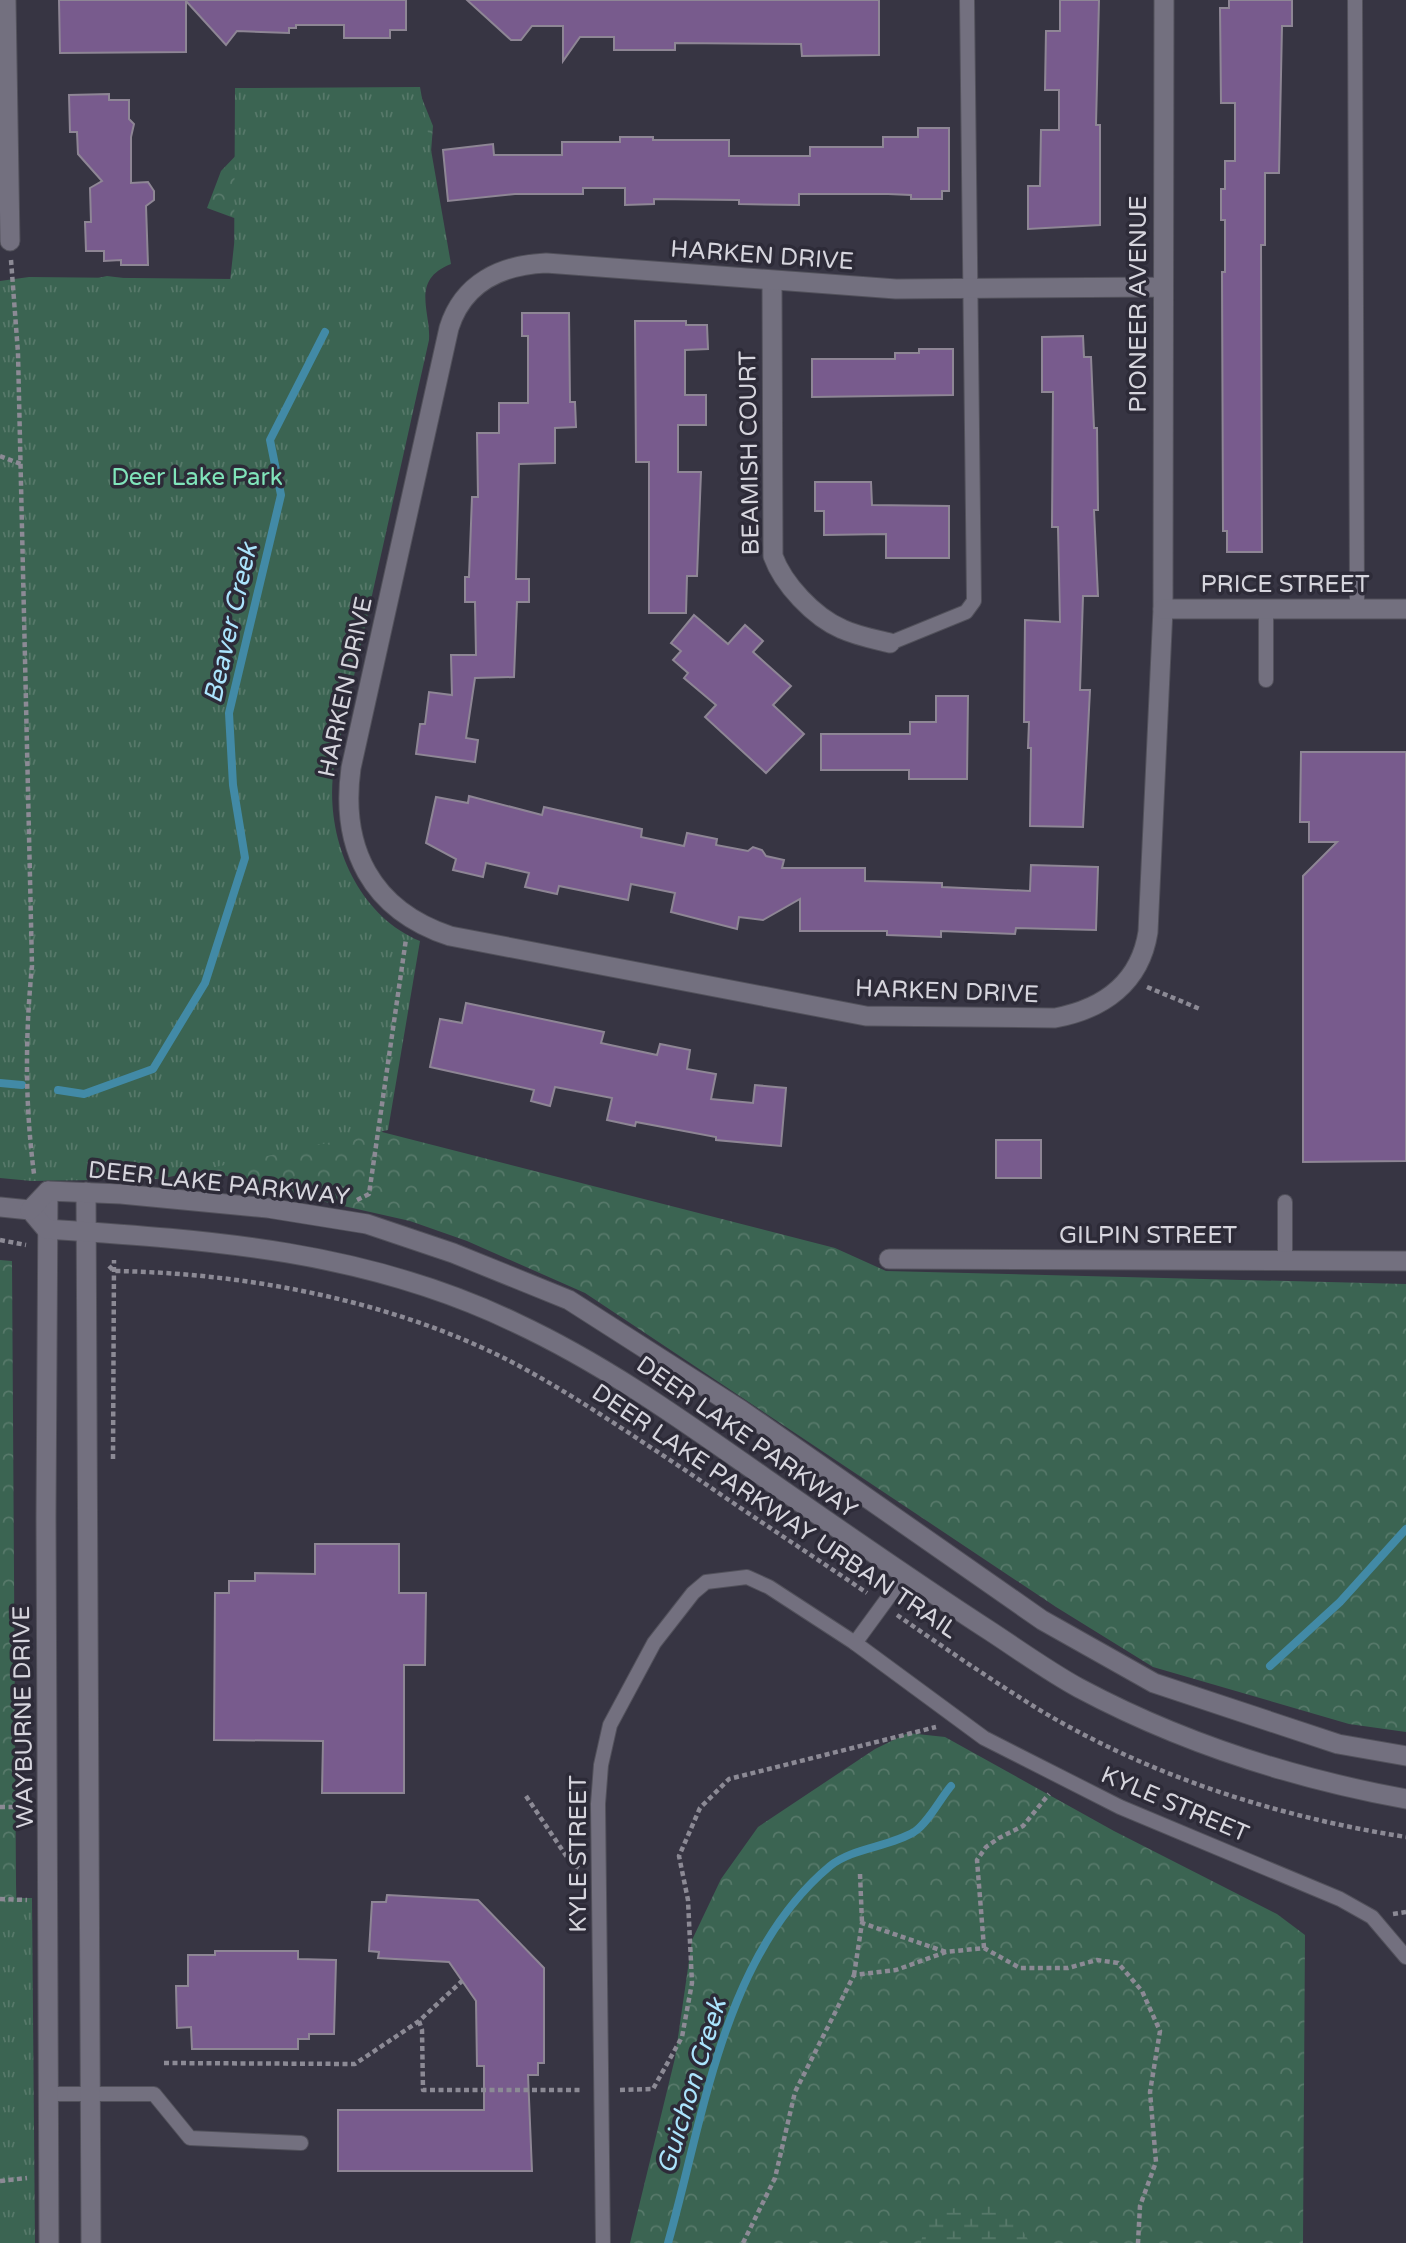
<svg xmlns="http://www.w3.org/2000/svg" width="1406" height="2243" font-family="'Varela Round',sans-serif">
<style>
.forest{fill:url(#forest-crowns)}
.wetland{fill:url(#wetland-marsh)}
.park{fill:url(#park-tufts)}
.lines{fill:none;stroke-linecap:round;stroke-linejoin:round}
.stream{stroke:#428aa6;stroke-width:8}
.building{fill:#785b8d;stroke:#8e8695;stroke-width:2}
.service-casing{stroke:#52515b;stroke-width:16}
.minor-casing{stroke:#52515b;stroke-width:21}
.tertiary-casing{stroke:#52515b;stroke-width:21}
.secondary-casing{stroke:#52515b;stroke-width:21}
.path{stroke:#8c8a95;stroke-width:4.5;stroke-dasharray:5 3.5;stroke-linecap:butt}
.service{stroke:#73707f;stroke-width:14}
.minor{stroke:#73707f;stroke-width:19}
.tertiary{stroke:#73707f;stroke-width:19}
.secondary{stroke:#73707f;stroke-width:19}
.labels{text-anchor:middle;stroke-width:7;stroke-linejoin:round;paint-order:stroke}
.street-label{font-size:24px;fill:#d6d5dd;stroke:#2d2b38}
.park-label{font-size:24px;fill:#80e4ba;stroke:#2d2b38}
.water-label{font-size:26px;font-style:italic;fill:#abe4fd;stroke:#2d2b38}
</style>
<defs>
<pattern id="forest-crowns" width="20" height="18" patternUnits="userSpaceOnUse" patternTransform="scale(1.75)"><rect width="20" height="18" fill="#3b6452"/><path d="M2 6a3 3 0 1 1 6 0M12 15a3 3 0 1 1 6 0" fill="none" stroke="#57796a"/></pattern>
<pattern id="wetland-marsh" width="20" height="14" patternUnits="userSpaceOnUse" patternTransform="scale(1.75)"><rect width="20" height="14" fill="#3b6452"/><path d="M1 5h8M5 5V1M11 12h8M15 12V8" fill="none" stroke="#57796a"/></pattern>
<pattern id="park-tufts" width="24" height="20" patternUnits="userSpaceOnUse" patternTransform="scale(1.75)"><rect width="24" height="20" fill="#3b6452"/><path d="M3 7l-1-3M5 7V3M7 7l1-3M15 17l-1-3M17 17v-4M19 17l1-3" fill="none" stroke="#57796a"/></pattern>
</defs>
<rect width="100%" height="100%" fill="#373543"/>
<g class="forest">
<polygon points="419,91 433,126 428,192 322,786 342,877 407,950 382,1132 835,1248 886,1271 1406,1284 1406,1732 1349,1724 1153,1667 1056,1607 585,1293 467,1241 410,1221 286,1193 213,1172 139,1170 0,289 67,285 107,276 229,291 234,245 245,222 207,208 221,171 293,96"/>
<polygon points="0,1260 12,1261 16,1883 23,2243 0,2243"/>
<polygon points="908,1733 945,1737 1114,1831 1277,1914 1305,1935 1303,2243 630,2243 675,2058 692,1940 721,1879 758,1827 875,1749"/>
</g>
<polygon class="wetland" points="1006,2203 1030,2243 921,2243 927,2211"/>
<g class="park">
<path d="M420,87l31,177c-41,16 -20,47 -22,76l-94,421c-13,69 18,152 85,180l-32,189 -228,49 -128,2 -32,-3v-897l29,-4 205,2 1,-191z"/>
<polygon points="0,1898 32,1898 35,2243 0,2243"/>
</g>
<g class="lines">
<g class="stream">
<polyline points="0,1083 22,1085"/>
<polyline points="58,1090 84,1094 153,1069 205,983 245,858 233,785 229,713 281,495 270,440 325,332"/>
<polyline points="1270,1666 1340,1602 1406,1529"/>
<path d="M668,2243c36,-126 55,-288 162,-377 22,-18 59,-19 84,-34 14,-9 26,-33 37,-46"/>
</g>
</g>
<g class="building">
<polygon points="59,0 406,0 406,30 390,30 390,38 344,38 344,25 296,25 296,28 289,28 289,33 237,31 226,45 186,1 186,52 60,53"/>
<polygon points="467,0 879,0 879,55 802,56 801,44 675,43 675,50 614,50 614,37 580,37 563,61 563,26 532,26 521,40 511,40"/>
<polygon points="1060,0 1099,0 1096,125 1100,125 1100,225 1028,229 1028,186 1040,186 1041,130 1059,130 1059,90 1045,90 1046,31 1060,31"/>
<polygon points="1229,0 1292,0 1292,26 1282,26 1279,173 1265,173 1265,245 1261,245 1262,552 1227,552 1227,531 1223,531 1222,272 1225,272 1225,220 1221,220 1221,189 1225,189 1225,161 1235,161 1235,103 1221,103 1220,8 1229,8"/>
<polygon points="109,94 109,100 129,100 129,119 134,124 131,137 131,183 148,182 154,191 154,200 146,206 148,265 121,265 121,260 104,261 104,251 86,251 85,222 91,222 90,188 102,181 78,154 77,132 70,132 69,95"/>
<polygon points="918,128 949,128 949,191 942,191 942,199 911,199 911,195 888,194 799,194 799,205 739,204 739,200 654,199 654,204 625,205 625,188 583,188 583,194 515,194 448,201 443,150 493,144 494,155 562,155 562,142 620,142 620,137 653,137 653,140 729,140 729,156 810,156 810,147 883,147 883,137 918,137"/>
<polygon points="522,313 569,313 570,402 575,402 576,427 555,428 555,463 519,464 516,579 529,579 529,602 517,602 514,677 475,678 466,738 478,740 475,762 416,754 420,724 425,724 429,692 452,695 451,655 476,655 475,602 465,602 465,577 469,577 472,497 478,497 477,433 499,433 499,403 528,403 528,336 522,336"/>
<polygon points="635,321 686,321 686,325 707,325 708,349 685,350 685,395 706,395 706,425 678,425 678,472 701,472 697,576 687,576 686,613 649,613 649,462 636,462"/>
<polygon points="1083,336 1084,357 1091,357 1094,428 1097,428 1098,510 1094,510 1098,596 1083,596 1080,690 1090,690 1083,827 1030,826 1031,748 1028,748 1029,722 1024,722 1025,620 1060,622 1058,527 1052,527 1053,392 1042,392 1042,337"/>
<polygon points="919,349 953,349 953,395 812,397 812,359 895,359 895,353 919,353"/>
<polygon points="815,482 871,482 872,505 949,506 949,558 886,558 886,534 824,535 824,511 815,511"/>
<polygon points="694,615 728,644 745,625 763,641 753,652 791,686 773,705 804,734 766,773 705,717 716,705 684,678 688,673 673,660 681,651 671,643"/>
<polygon points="936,696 968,696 967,779 909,779 909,770 821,770 821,734 910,734 910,722 936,722"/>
<polygon points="1301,752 1406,752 1406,1161 1303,1162 1303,876 1337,842 1309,842 1309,822 1300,822"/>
<polygon points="469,796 542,815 544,807 642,829 641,837 684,846 687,833 717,839 716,845 748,851 753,847 762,850 766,856 784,860 782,868 865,868 865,881 942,883 942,887 1030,891 1031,865 1098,867 1096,930 1016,928 1015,934 941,931 941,937 887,935 887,931 800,931 800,899 763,920 739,917 737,929 671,912 675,893 631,884 628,900 559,886 557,894 525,887 529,873 486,863 483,877 453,870 456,859 426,843 436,797 468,803"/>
<polygon points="466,1003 604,1032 601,1043 657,1055 660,1044 690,1050 687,1069 716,1074 711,1099 753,1103 755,1085 786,1088 781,1146 716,1140 716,1137 636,1122 635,1126 607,1120 612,1098 555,1087 550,1106 531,1101 534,1090 430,1067 440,1019 462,1023"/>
<rect x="996" y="1140" width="45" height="38"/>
<polygon points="315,1544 399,1544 399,1593 426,1593 425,1665 404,1665 404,1793 322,1793 323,1741 214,1740 215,1593 229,1593 229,1581 255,1581 255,1573 315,1574"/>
<polygon points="387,1895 478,1900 544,1968 544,2063 538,2063 538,2075 528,2075 532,2171 338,2171 338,2110 484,2110 484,2066 477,2066 476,2001 449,1962 378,1958 379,1952 369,1951 372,1902 386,1902"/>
<polygon points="215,1951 298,1951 298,1959 336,1960 334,2034 309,2034 309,2039 298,2039 298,2049 192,2049 191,2027 177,2028 176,1986 188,1986 188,1955 215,1955"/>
</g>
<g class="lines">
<defs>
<g id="service">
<polyline points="1355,0 1357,609"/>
<polyline points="890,643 966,612 974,601 967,0"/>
<polyline points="1266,680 1266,610"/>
<polyline points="1285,1202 1285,1260"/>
<polyline points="855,1643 904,1576"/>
<polyline points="51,2094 154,2094 190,2138 301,2143"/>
<polyline points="603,2243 598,1804 601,1765 610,1725 654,1643 693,1593 706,1582 747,1577 769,1587 855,1643 984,1738 1120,1807 1340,1899 1372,1917 1406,1957"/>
</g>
<g id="minor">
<polyline points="6,0 10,241"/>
<path d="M772,281l1,275c10,28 41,61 69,73 15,7 32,10 48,14"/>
<path d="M1162,287l-266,2 -350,-26c-45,2 -83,20 -97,65l-98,440c-11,80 20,142 99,168l416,80 189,2c48,-9 85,-35 93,-86l15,-323 1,-609"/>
<polyline points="1163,609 1406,609"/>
<polyline points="889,1259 1406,1261"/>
</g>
<g id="tertiary">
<polyline points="48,1191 46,1518 49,2243"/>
<polyline points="86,1192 91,2243"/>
</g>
<g id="secondary">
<path d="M0,1207l30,3 16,19c164,11 319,21 470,94 90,42 169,99 249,155 75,52 149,104 225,153 29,19 58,40 89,57 103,55 213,90 327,111"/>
<polyline points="30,1210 48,1191 121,1194 268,1208 367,1224 453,1253 569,1300 741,1410 1042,1620 1154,1683 1338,1744 1406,1756"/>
</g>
</defs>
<use href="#service" class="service-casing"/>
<use href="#minor" class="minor-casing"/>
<use href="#tertiary" class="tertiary-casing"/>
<use href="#secondary" class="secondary-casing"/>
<g class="path">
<path d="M11,260l7,93 14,613c-7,71 -7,138 2,208"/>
<polyline points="0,456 21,464"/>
<polyline points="1147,987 1200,1009"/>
<polyline points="357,1200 369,1194 406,939"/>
<polyline points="0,1240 26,1245"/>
<path d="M109,1266l5,5c132,2 274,29 392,88 62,32 118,71 176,109 61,42 123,83 185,125"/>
<polyline points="113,1459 114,1260"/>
<path d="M897,1615c46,32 93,64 141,94 111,67 240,108 368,128"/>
<polyline points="526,1796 571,1863 579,1868"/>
<polyline points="0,1807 27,1807"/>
<polyline points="860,1874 862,1923"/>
<polyline points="0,1899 27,1900"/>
<polyline points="1393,1914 1406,1912"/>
<polyline points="984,1948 977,1860 986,1847 999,1838 1023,1826 1049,1794"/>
<polyline points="854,1975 862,1923 946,1952"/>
<polyline points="419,2021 422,2030 423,2090 583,2090"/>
<polyline points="164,2063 355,2064 419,2021 462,1981"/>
<polyline points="620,2090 653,2089 682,2037 692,1983 688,1900 679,1856 700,1808 729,1779 936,1727"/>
<polyline points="0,2181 27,2178"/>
<polyline points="743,2243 775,2178 795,2092 854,1975 896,1970 946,1952 984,1948 1020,1968 1068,1968 1097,1960 1118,1963 1142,1991 1160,2031 1150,2092 1156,2162 1140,2206 1138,2243"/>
</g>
<use href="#service" class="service"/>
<use href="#minor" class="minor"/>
<use href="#tertiary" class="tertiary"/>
<use href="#secondary" class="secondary"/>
</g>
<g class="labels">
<g class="street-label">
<text transform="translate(762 255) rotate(4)" y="8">HARKEN DRIVE</text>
<text transform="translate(1138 304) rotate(-90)" y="8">PIONEER AVENUE</text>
<text transform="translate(749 453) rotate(-91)" y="8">BEAMISH COURT</text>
<text x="1285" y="592">PRICE STREET</text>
<text transform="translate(345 687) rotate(-78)" y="8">HARKEN DRIVE</text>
<text transform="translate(947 991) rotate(2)" y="8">HARKEN DRIVE</text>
<text transform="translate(219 1183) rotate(6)" y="8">DEER LAKE PARKWAY</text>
<text x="1148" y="1243">GILPIN STREET</text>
<text transform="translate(747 1437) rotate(35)" y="8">DEER LAKE PARKWAY</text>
<text transform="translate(775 1511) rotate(34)" y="8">DEER LAKE PARKWAY URBAN TRAIL</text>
<text transform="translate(23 1717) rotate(-91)" y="8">WAYBURNE DRIVE</text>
<text transform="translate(1175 1804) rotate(23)" y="8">KYLE STREET</text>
<text transform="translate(578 1854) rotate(-90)" y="8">KYLE STREET</text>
</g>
<g class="park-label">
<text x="197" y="485">Deer Lake Park</text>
</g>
<g class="water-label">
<text transform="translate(230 623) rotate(-77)" y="9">Beaver Creek</text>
<text transform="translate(691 2086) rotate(-73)" y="9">Guichon Creek</text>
</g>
</g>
</svg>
